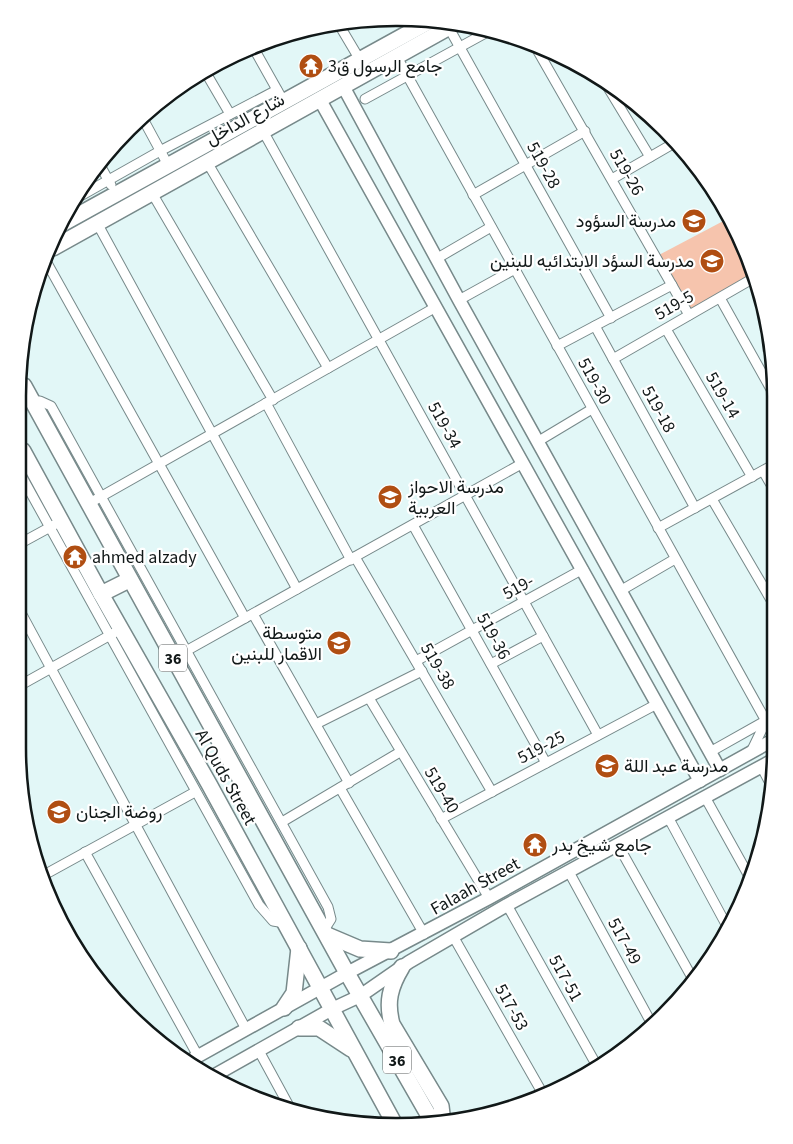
<svg xmlns="http://www.w3.org/2000/svg" width="793" height="1144" font-family="'Source Sans 3',Vazirmatn,sans-serif">
<style>
.green{fill:#f6c4ad}
.lines{fill:none;stroke-linecap:round;stroke-linejoin:round}
.street-casing{stroke:#77898a;stroke-width:11}
.secondary-casing{stroke:#77898a;stroke-width:15}
.primary-casing{stroke:#77898a;stroke-width:18}
.street{stroke:#fff;stroke-width:9}
.secondary{stroke:#fff;stroke-width:12}
.primary{stroke:#fff;stroke-width:15}
.labels{text-anchor:middle;stroke-width:4.5;stroke-linejoin:round;paint-order:stroke}
.shield{fill:#fff;stroke:#585d5d;stroke-width:1}
.shield-label{font-size:16px;font-weight:bold;fill:#111818}
.poi-label{font-size:18px;fill:#111818;stroke:#fff;text-anchor:start}
.street-label{font-size:18px;fill:#111818;stroke:#fff}
.rim{fill:none;stroke:#111818;stroke-width:2.5}
</style>
<rect width="100%" height="100%" fill="#e2f7f7"/>
<polygon class="green" points="729,218 737,229 752,279 689,315 657,256"/>
<g class="lines">
<defs>
<g id="street">
<polyline points="338,23 360,60"/>
<polyline points="449,28 611,318"/>
<polyline points="535,46 689,315"/>
<polyline points="253,47 280,95"/>
<polyline points="397,57 766,721 751,752"/>
<polyline points="206,73 230,114"/>
<polyline points="604,81 650,157"/>
<polyline points="365,99 491,30"/>
<polyline points="142,117 168,165"/>
<polyline points="263,131 598,735"/>
<polyline points="207,162 328,368"/>
<polyline points="101,167 111,185"/>
<polyline points="612,179 676,142"/>
<polyline points="152,193 273,400"/>
<polyline points="473,195 585,131"/>
<polyline points="75,199 160,151 277,90"/>
<polyline points="97,223 297,589"/>
<polyline points="436,259 491,227"/>
<polyline points="47,263 245,618"/>
<polyline points="720,298 772,391"/>
<polyline points="459,300 515,269"/>
<polyline points="595,326 695,508"/>
<polyline points="666,329 752,477"/>
<polyline points="557,346 672,285"/>
<polyline points="613,359 752,279"/>
<polyline points="32,401 40,401 51,406 328,907 331,919 324,930"/>
<polyline points="266,403 351,560"/>
<polyline points="537,442 592,409"/>
<polyline points="763,471 773,488"/>
<polyline points="22,477 259,905 273,921 285,923"/>
<polyline points="712,499 774,605"/>
<polyline points="95,500 436,307"/>
<polyline points="413,525 546,763"/>
<polyline points="658,528 773,465"/>
<polyline points="21,543 54,525"/>
<polyline points="355,557 492,792"/>
<polyline points="620,591 675,559"/>
<polyline points="20,611 246,1029"/>
<polyline points="253,614 349,783"/>
<polyline points="186,651 523,463"/>
<polyline points="416,661 583,569"/>
<polyline points="491,664 543,636"/>
<polyline points="19,686 114,633"/>
<polyline points="369,698 489,898"/>
<polyline points="316,724 422,671"/>
<polyline points="710,752 774,716"/>
<polyline points="761,766 772,787"/>
<polyline points="340,788 424,934"/>
<polyline points="705,797 750,878"/>
<polyline points="668,817 728,928"/>
<polyline points="441,819 657,704"/>
<polyline points="282,822 400,752"/>
<polyline points="618,845 694,981"/>
<polyline points="85,852 198,1056"/>
<polyline points="569,872 653,1026"/>
<polyline points="44,875 195,792"/>
<polyline points="507,905 597,1066"/>
<polyline points="453,936 543,1094"/>
<polyline points="259,1051 290,1108"/>
</g>
<g id="secondary">
<polyline points="343,86 459,300 720,770"/>
<polyline points="320,100 700,781"/>
<polyline points="191,1060 347,973 489,898 775,739"/>
<polyline points="215,1075 332,1009 360,996 409,962 507,905 775,759"/>
</g>
<g id="primary">
<polyline points="62,224 432,20"/>
<polyline points="53,248 455,24"/>
<polyline points="24,386 347,973 433,1123"/>
<polyline points="23,451 101,594 209,784 394,1123"/>
<polyline points="101,594 129,580"/>
<polyline points="327,935 360,949 391,951"/>
<path d="M402,967c-12,20 -16,35 -10,57l49,82 2,17"/>
<polyline points="284,1008 294,993 299,948"/>
<polyline points="299,1028 319,1028 351,1049"/>
</g>
</defs>
<use href="#street" class="street-casing"/>
<use href="#secondary" class="secondary-casing"/>
<use href="#primary" class="primary-casing"/>
<use href="#street" class="street"/>
<use href="#secondary" class="secondary"/>
<use href="#primary" class="primary"/>
</g>
<defs>
<symbol id="temple-disc" viewBox="-11 -11 22 22"><circle r="9.5" fill="#b04e12" stroke="#fff"/><path d="M0-6L5-2H3V0L6.5 2.5H4V6H1.5V3h-3V6H-4V2.5H-6.5L-3 0V-2H-5Z" fill="#fff"/></symbol>
<symbol id="school-disc" viewBox="-11 -11 22 22"><circle r="9.5" fill="#b04e12" stroke="#fff"/><path d="M0-5L7-2L0 1L-7-2ZM-4 1L0 2.5L4 1V4Q0 6-4 4Z" fill="#fff"/></symbol>
</defs>
<g fill-rule="evenodd">
<use href="#temple-disc" x="297" y="52" width="28" height="28"/>
<use href="#school-disc" x="680" y="207" width="28" height="28"/>
<use href="#school-disc" x="698" y="247" width="28" height="28"/>
<use href="#school-disc" x="376" y="483" width="28" height="28"/>
<use href="#temple-disc" x="61" y="543" width="28" height="28"/>
<use href="#school-disc" x="325" y="629" width="28" height="28"/>
<use href="#school-disc" x="593" y="752" width="28" height="28"/>
<use href="#school-disc" x="45" y="798" width="28" height="28"/>
<use href="#temple-disc" x="521" y="831" width="28" height="28"/>
</g>
<g class="labels">
<g class="shield">
<rect x="159" y="644.5" width="28" height="27" rx="4"/>
<rect x="383" y="1046.5" width="28" height="27" rx="4"/>
</g>
<g class="shield-label">
<text x="173" y="664">36</text>
<text x="397" y="1066">36</text>
</g>
<g class="poi-label">
<text x="328" y="72">جامع الرسول ق3</text>
<text x="676" y="227" text-anchor="end">مدرسة السؤود</text>
<text x="694" y="267" text-anchor="end">مدرسة السؤد الابتدائيه للبنين</text>
<text x="408" y="493">مدرسة الاحواز<tspan x="408" dy="21">العربية</tspan></text>
<text x="92" y="563">ahmed alzady</text>
<text x="322" y="639" text-anchor="end">متوسطة<tspan x="322" dy="21">الاقمار للبنين</tspan></text>
<text x="624" y="772">مدرسة عبد اللة</text>
<text x="76" y="818">روضة الجنان</text>
<text x="552" y="851">جامع شيخ بدر</text>
</g>
<g class="street-label">
<text transform="translate(245 119) rotate(-29)" y="6">شارع الداخل</text>
<text transform="translate(544 165) rotate(61)" y="6">519-28</text>
<text transform="translate(627 172) rotate(60)" y="6">519-26</text>
<text transform="translate(674 305) rotate(-30)" y="6">519-5</text>
<text transform="translate(595 381) rotate(61)" y="6">519-30</text>
<text transform="translate(723 395) rotate(60)" y="6">519-14</text>
<text transform="translate(659 409) rotate(61)" y="6">519-18</text>
<text transform="translate(445 425) rotate(61)" y="6">519-34</text>
<text transform="translate(518 587) rotate(-29)" y="6">519-</text>
<text transform="translate(494 636) rotate(61)" y="6">519-36</text>
<text transform="translate(438 666) rotate(60)" y="6">519-38</text>
<text transform="translate(541 747) rotate(-28)" y="6">519-25</text>
<text transform="translate(226 777) rotate(61)" y="6">Al Quds Street</text>
<text transform="translate(442 790) rotate(59)" y="6">519-40</text>
<text transform="translate(475 886) rotate(-29)" y="6">Falaah Street</text>
<text transform="translate(625 941) rotate(61)" y="6">517-49</text>
<text transform="translate(566 978) rotate(61)" y="6">517-51</text>
<text transform="translate(512 1007) rotate(61)" y="6">517-53</text>
</g>
</g>
<path d="M0 0H793V1144H0ZM396 26H397A370 370 0 0 1 767 396V748A370 370 0 0 1 397 1118H396A370 370 0 0 1 26 748V396A370 370 0 0 1 396 26Z" fill="#fff" fill-rule="evenodd"/>
<path class="rim" d="M396 26H397A370 370 0 0 1 767 396V748A370 370 0 0 1 397 1118H396A370 370 0 0 1 26 748V396A370 370 0 0 1 396 26Z"/>
</svg>
